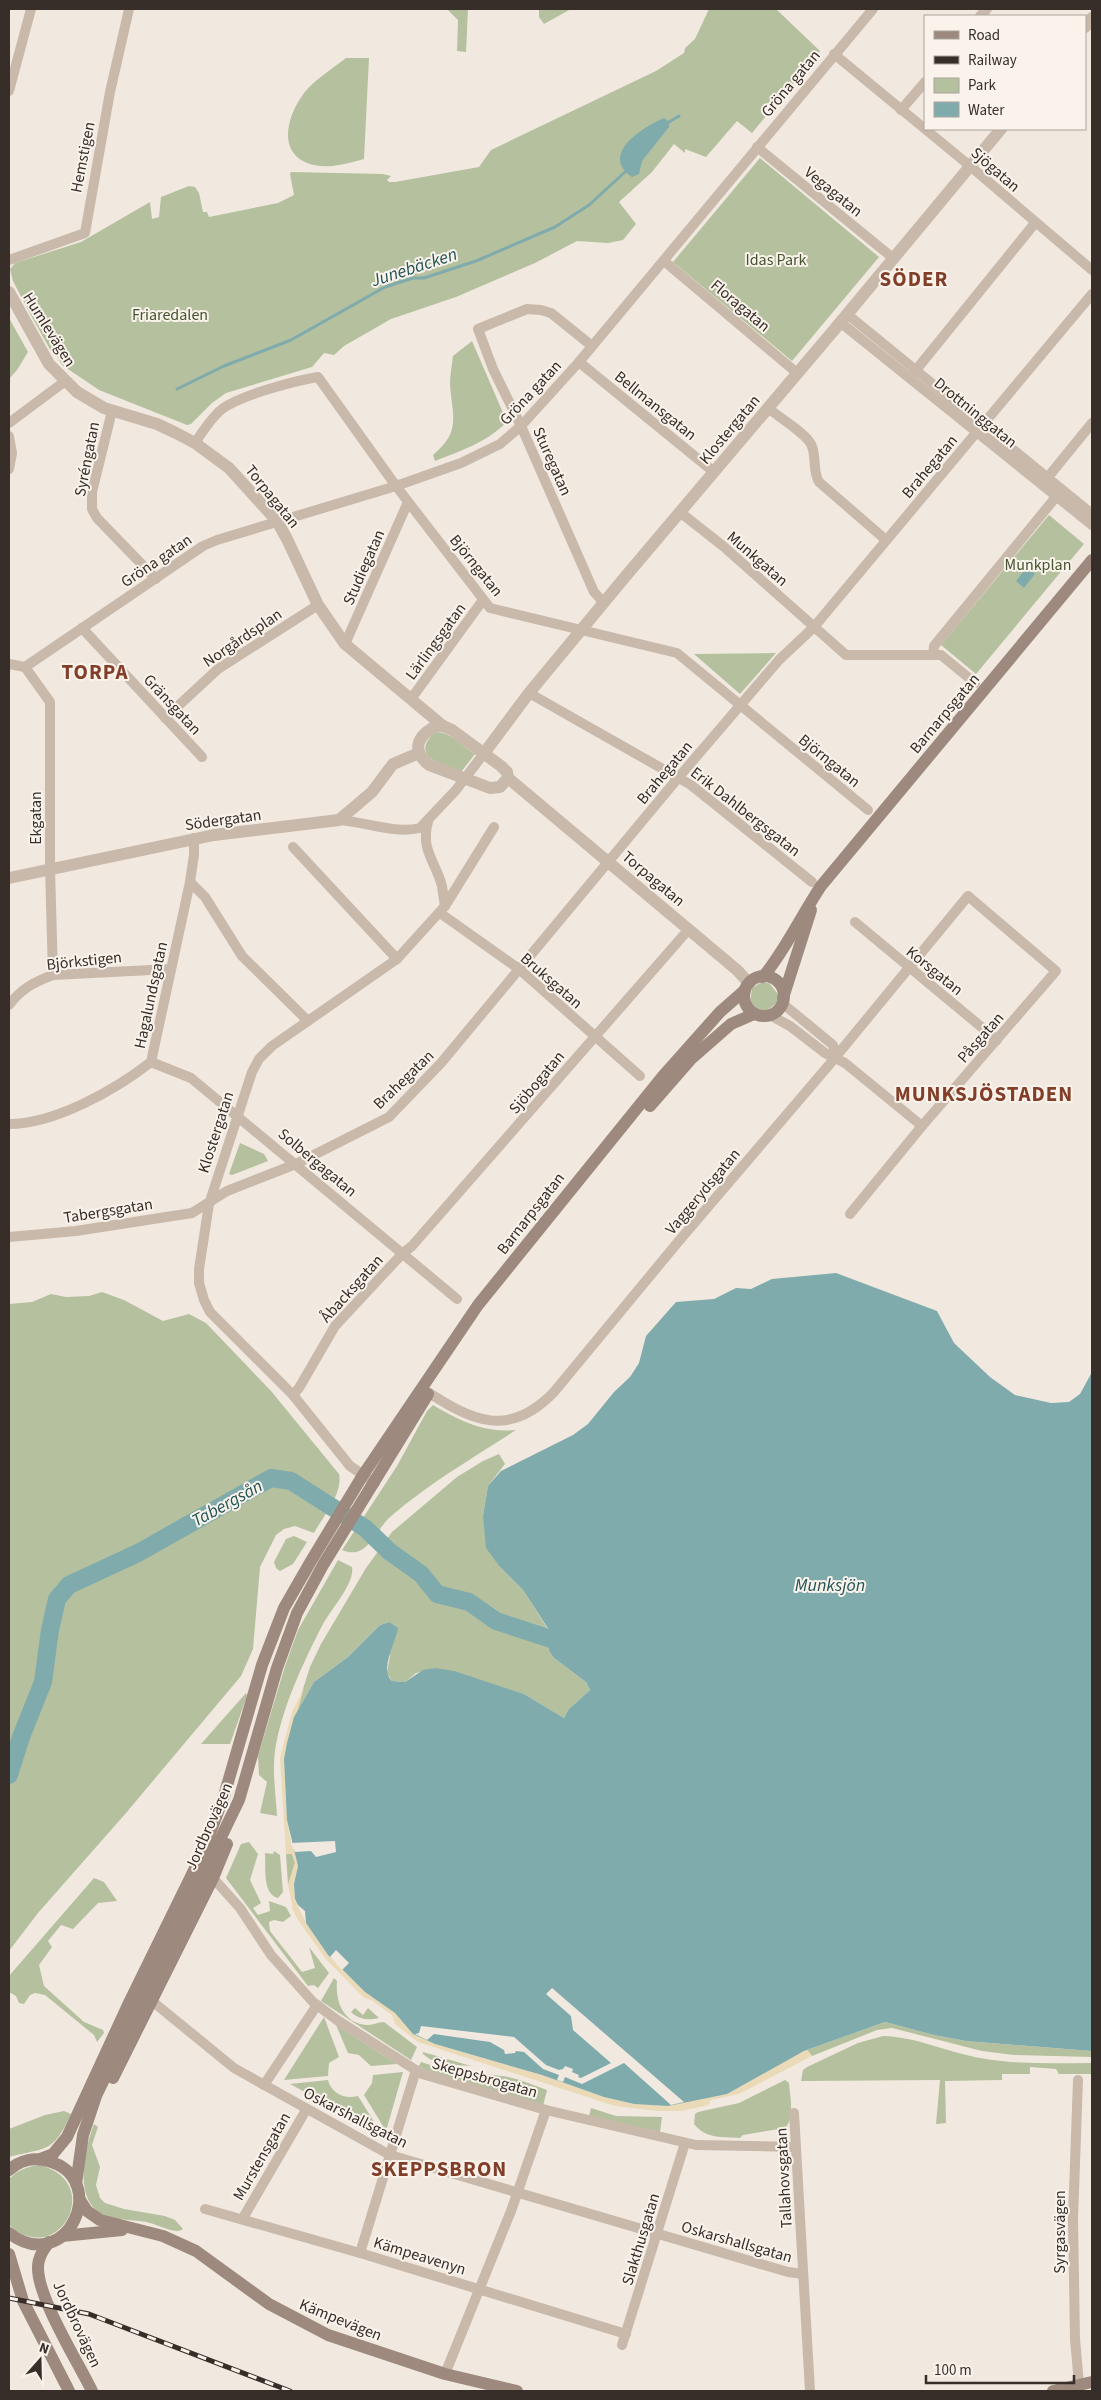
<svg xmlns="http://www.w3.org/2000/svg" width="1101" height="2400" font-family="'Source Sans 3',sans-serif">
<style>
.green{fill:#b5c09f}
.sand{fill:#eadab8}
.water{fill:#7fabad}
.pier{fill:#f1e9df}
.lines{fill:none;stroke-linecap:round;stroke-linejoin:round}
.stream{stroke:#7fabad;stroke-width:3}
.river{stroke:#7fabad;stroke-width:18}
.minor{stroke:#c9b9ab;stroke-width:10}
.tertiary{stroke:#c9b9ab;stroke-width:12}
.secondary{stroke:#9d897d;stroke-width:12}
.rail-casing{stroke:#372e2a;stroke-width:5}
.rail{stroke:#f9f3eb;stroke-width:3;stroke-dasharray:9;stroke-linecap:butt}
.labels{text-anchor:middle;stroke-width:4;stroke-linejoin:round;paint-order:stroke}
.street-label{font-size:16px;fill:#372e2a;stroke:#f9f3eb}
.park-label{font-size:16px;fill:#46542f;stroke:#f9f3eb}
.water-label{font-size:18px;font-style:italic;fill:#225357;stroke:#f9f3eb}
.district-label{font-size:21px;font-weight:bold;letter-spacing:1px;fill:#823e28;stroke:#f9f3eb}
</style>
<rect width="100%" height="100%" fill="#f1e9df"/>
<g class="green">
<polygon points="447,9 468,9 466,52 457,51 458,20"/>
<polygon points="539,9 571,9 544,24 539,17"/>
<polygon points="709,9 776,9 820,51 752,133 737,121 706,157 685,149 685,153 674,144 652,172 619,202 636,224 623,240 608,243 577,241 535,263 456,297 391,319 344,346 334,355 324,353 312,367 226,393 212,403 191,424 187,425 99,390 62,365 56,354 54,356 52,353 28,310 13,281 10,269 15,263 81,242 150,202 152,219 159,217 161,197 189,186 195,187 199,193 203,212 207,212 209,217 278,203 294,195 290,174 291,172 383,174 391,176 387,180 389,182 395,182 479,167 491,150 656,71 684,53 685,48 695,39"/>
<path d="M346,58h23l-5,101c-16,4 -33,10 -50,6 -35,-8 -29,-43 -14,-66 10,-17 31,-29 46,-41z"/>
<polygon points="760,158 879,257 792,361 673,262"/>
<polygon points="9,318 28,352 17,370 9,379"/>
<path d="M472,341l35,81c-22,21 -44,28 -72,39l-2,-6c29,-24 19,-39 17,-71 0,-9 2,-19 3,-28z"/>
<polygon points="1049,515 1084,544 976,674 941,645"/>
<polygon points="776,653 740,694 694,654"/>
<path d="M435,732c16,0 27,14 40,22l-14,18c-20,-8 -52,-15 -26,-40z"/>
<polygon points="760,983 769,983 778,994 777,1003 766,1011 757,1009 750,1002 752,988"/>
<polygon points="240,1143 264,1154 268,1161 232,1175 229,1174"/>
<path d="M102,1292l22,8 39,21 26,-7 17,9 65,68 68,83c4,20 -16,42 -25,59l-19,-7 -11,3 -8,6 -16,32 -7,82 -12,27 -115,137 -88,100 -29,38v-647l23,-2 19,-8 15,3 23,-1z"/>
<path d="M433,1405c27,16 51,28 83,25 -43,28 -87,53 -126,87 -15,14 -23,44 -48,33l55,-84 30,-55z"/>
<polygon points="499,1454 505,1464 488,1486 483,1516 500,1567 523,1590 549,1631 549,1651 554,1658 586,1682 590,1690 568,1710 564,1718 524,1694 435,1668 416,1673 405,1682 392,1681 387,1673 390,1656 389,1622 380,1625 348,1657 314,1682 294,1717 310,1667 321,1644 366,1568 392,1532 457,1477 483,1461"/>
<polygon points="294,1536 307,1542 293,1564 280,1571 276,1568 274,1562 286,1539"/>
<path d="M338,1560l14,7c3,16 -21,42 -29,57 -19,37 -42,85 -48,127 -3,21 1,44 2,65l-17,-3 7,-31 -8,-7 -1,-19 27,-90 13,-36z"/>
<polygon points="246,1693 247,1696 230,1744 201,1744"/>
<polygon points="249,1842 258,1854 250,1880 261,1903 253,1908 258,1915 270,1911 269,1901 286,1907 291,1916 283,1922 274,1920 269,1922 270,1931 302,1972 315,1968 309,1947 329,1973 318,1988 314,1985 308,1986 226,1878 241,1844"/>
<path d="M274,1851l6,4 3,37 -5,6c-16,-4 -12,-31 -13,-45l8,1z"/>
<polygon points="286,1854 292,1854 295,1863 288,1885"/>
<polygon points="94,1878 104,1882 117,1901 98,1903 73,1929 61,1925 48,1941 52,1947 39,1965 44,1986 84,2022 103,2030 104,2033 97,2042 94,2035 45,1995 35,1993 30,1995 24,2004 19,2003 16,1996 9,1992 9,1976"/>
<path d="M334,1978l3,3c-2,21 7,43 31,44 6,0 10,-3 16,-3l33,25 -6,13 -90,-59z"/>
<path d="M355,2008l8,7 5,-7 11,10c-10,3 -21,1 -28,-6z"/>
<polygon points="324,2017 339,2057 329,2063 328,2076 284,2080"/>
<polygon points="885,2022 934,2035 966,2041 1092,2051 1092,2057 1014,2055 982,2051 892,2028 877,2030 812,2056 807,2050"/>
<polygon points="336,2025 397,2064 371,2066 359,2055 348,2053"/>
<path d="M883,2036c34,1 64,16 97,22 37,7 75,5 112,5v11h-33l-3,-5 -26,-2v7h-28v6l-57,1 1,42 -10,1 4,-44 -139,1 2,-11 4,-3 51,-24z"/>
<path d="M423,2052l48,14c-17,-1 -35,0 -48,-12z"/>
<path d="M421,2062c27,10 54,10 81,14 16,2 31,9 45,14l-4,16 -118,-36 -6,-4z"/>
<polygon points="403,2072 386,2131 364,2095 372,2083 373,2075"/>
<path d="M328,2080c3,13 17,20 30,16l23,37 -91,-49z"/>
<path d="M785,2080l4,3c1,13 6,36 -4,45l-42,7 -3,3c-18,-1 -34,1 -46,-14l1,-10 3,-2 41,-9z"/>
<polygon points="591,2108 616,2116 662,2117 660,2132 589,2116"/>
<path d="M64,2111l7,3c-18,39 -23,33 -62,43v-28l36,-14z"/>
<path d="M94,2124l4,3 -6,18 8,22 -4,18 4,13 5,5 19,6 41,7 10,4 8,9c-7,6 -24,-4 -33,-6 -13,-4 -29,-2 -42,-6 -36,-12 -24,-66 -14,-93z"/>
<path d="M39,2165c67,16 20,105 -30,60v-46c9,-9 17,-12 30,-14z"/>
</g>
<polygon class="sand" points="304,1688 284,1759 287,1820 291,1843 298,1858 298,1866 294,1884 295,1900 306,1923 328,1955 365,1992 395,2013 413,2034 435,2044 542,2075 604,2097 634,2104 654,2105 668,2106 702,2098 807,2050 812,2056 739,2094 710,2100 709,2105 681,2111 657,2111 615,2106 418,2042 395,2024 392,2015 371,2000 364,1998 325,1958 298,1920 293,1910 288,1885 295,1863 292,1854 286,1854 280,1758 292,1712"/>
<g class="water">
<path d="M664,118l5,4v5l-27,34 -3,13 -7,3c-33,-23 11,-50 32,-59z"/>
<polygon points="1027,567 1035,574 1024,588 1016,581"/>
<path d="M836,1273l101,38 17,32 36,34 25,18 36,8 18,-1 11,-8 12,-22v679l-126,-10 -32,-6 -49,-13 -81,29 -77,43 -59,12 -34,-2 -30,-7 -62,-22 -107,-31 -22,-10 -18,-21 -30,-21 -37,-37 -22,-32 -1,-12 -7,-6 -3,-6 -1,-15 4,-18 -11,-46 -3,-61 3,-16 7,-26 20,-35 34,-25 32,-32 9,-3 9,6c-2,14 -19,42 -6,53l13,1 18,-12 12,-2 19,3 70,23 40,24 4,-8 22,-20 -4,-8 -32,-24 -5,-7v-21l-26,-40 -23,-23 -14,-19 -3,-32 5,-30 13,-15 72,-36 15,-11 26,-32 16,-15 9,-14 7,-27 30,-34 38,-3 22,-11 15,1 21,-10z"/>
</g>
<g class="pier">
<polygon points="335,1841 336,1852 316,1857 311,1851 295,1852 291,1843"/>
<polygon points="336,1950 349,1963 342,1970 330,1957"/>
<polygon points="552,1988 684,2102 671,2105 624,2063 582,2084 565,2077 563,2082 557,2080 559,2075 543,2069 524,2052 516,2051 515,2053 505,2054 504,2050 490,2042 434,2034 427,2040 415,2034 419,2033 421,2026 514,2037 546,2065 559,2070 563,2069 565,2066 573,2069 572,2072 579,2075 578,2077 581,2078 611,2063 573,2030 571,2016 546,1994"/>
</g>
<g class="lines">
<g class="stream">
<polyline points="669,122 679,116"/>
<polyline points="177,389 224,366 291,340 385,287 413,278 424,278 476,261 555,227 589,205 625,172"/>
</g>
<polyline class="river" points="9,1775 21,1737 43,1682 50,1630 57,1599 69,1585 138,1553 271,1478 291,1481 365,1528 390,1552 421,1574 437,1594 469,1602 496,1621 551,1639"/>
<g class="minor">
<polyline points="980,16 987,9"/>
<polyline points="834,54 970,166 1092,270"/>
<polyline points="9,91 31,9"/>
<polyline points="901,110 925,82"/>
<polyline points="757,147 893,258"/>
<polyline points="9,260 85,233 110,92 129,9"/>
<polyline points="664,261 797,373"/>
<polyline points="847,314 1092,514"/>
<polyline points="840,322 1092,525"/>
<polyline points="592,346 551,313 541,310 527,309 478,329 493,369 521,426 594,592 604,603"/>
<polyline points="579,362 714,472"/>
<polyline points="912,375 1035,223"/>
<path d="M768,408c11,9 37,25 43,36 6,12 1,26 8,38l67,58"/>
<polyline points="112,411 92,492 92,509 97,518 156,579"/>
<polyline points="9,423 64,382"/>
<polyline points="9,436 12,453 9,469"/>
<path d="M195,443c8,-12 16,-25 27,-34 19,-14 72,-28 96,-32l78,109 94,122 187,45 191,157"/>
<polyline points="1044,482 1092,423"/>
<polyline points="681,513 723,546 846,655 941,655 975,683"/>
<polyline points="82,628 202,757"/>
<polyline points="345,644 408,502"/>
<polyline points="933,655 934,646 1060,492"/>
<polyline points="9,664 25,667 203,546 217,540 396,486 461,463 500,444 521,426 579,362 873,9"/>
<polyline points="25,667 50,702 50,868 53,975"/>
<polyline points="529,693 691,785 812,882"/>
<polyline points="411,699 483,600"/>
<polyline points="165,718 218,669 318,605"/>
<path d="M339,820c27,2 55,14 81,8l36,-38 29,-38"/>
<path d="M428,822c-8,28 8,40 14,64 1,7 2,14 3,20"/>
<polyline points="293,847 397,959"/>
<polyline points="190,882 205,897 242,956 308,1021"/>
<polyline points="440,913 519,969 640,1076"/>
<polyline points="855,922 997,1040"/>
<polyline points="782,1003 833,1045 836,1056"/>
<path d="M9,1005c12,-16 25,-23 44,-30l118,-6"/>
<polyline points="770,1015 790,1026 825,1053 845,1063 922,1126"/>
<polyline points="151,1062 191,1078 457,1299"/>
<path d="M9,1124c46,0 106,-34 142,-62l39,-180 4,-27v-17"/>
<polyline points="9,1237 76,1231 192,1213 227,1191 296,1164 389,1117 441,1063 678,778 779,660 814,627 1092,294"/>
<path d="M423,1389c47,31 85,51 131,3l124,-150 151,-177 139,-169 88,75 -134,155 -72,88"/>
<polyline points="293,1395 299,1388 335,1326 403,1253 412,1246 689,929"/>
<polyline points="375,1483 350,1466 293,1395 210,1312 204,1300 199,1283 199,1269 209,1204 252,1072 259,1059 272,1046 397,959 445,906 494,827"/>
<polyline points="213,1878 240,1908 271,1955 313,2002 337,2020 422,2074 546,2110 696,2145 796,2147"/>
<polyline points="152,2001 234,2068 390,2155 788,2272 803,2274"/>
<polyline points="1078,2080 1073,2219 1075,2339 1079,2384"/>
<polyline points="264,2085 317,2005"/>
<polyline points="794,2113 810,2391"/>
<polyline points="205,2209 360,2253 626,2334"/>
<polyline points="243,2218 306,2110"/>
<polyline points="360,2253 416,2070"/>
<polyline points="622,2345 685,2143"/>
<polyline points="445,2374 511,2211 546,2110"/>
</g>
<g class="tertiary">
<polyline points="1085,27 1092,18"/>
<polyline points="9,292 49,364 77,392 104,408 157,424 176,433 195,443 229,468 277,521 287,539 318,605 345,644 443,726"/>
<path d="M436,726h7l9,4 49,36 6,6 1,6 -8,9 -10,1 -61,-23c-18,-15 -12,-29 7,-39z"/>
<polyline points="485,752 529,693 625,577 834,330 1001,129"/>
<polyline points="508,778 737,970 749,983"/>
<polyline points="9,878 214,835 339,820 372,792 393,764 419,753"/>
</g>
<g class="secondary">
<circle cx="764" cy="996" r="20"/>
<path d="M763,977c23,-28 38,-61 58,-91l271,-326"/>
<polyline points="783,998 811,910"/>
<polyline points="650,1106 691,1059 731,1024 754,1014"/>
<polyline points="113,2078 213,1878 227,1844"/>
<polyline points="40,2159 53,2154 67,2137 128,2005 203,1852 224,1796 262,1665 284,1608 311,1561 363,1475 478,1305 663,1076 720,1012 745,990"/>
<path d="M9,2170c11,-10 25,-13 39,-9 64,17 19,117 -39,72"/>
<polyline points="76,2184 83,2135 96,2096 239,1800 277,1668 297,1613 323,1565 428,1394"/>
<polyline points="80,2200 87,2211 100,2220 163,2236 196,2251 269,2304 328,2335 445,2374 517,2391"/>
<polyline points="62,2236 122,2230"/>
<path d="M49,2242c-5,7 -11,15 -11,25 -1,30 40,95 54,124"/>
<polyline points="9,2254 23,2301 69,2391"/>
<polyline points="1053,2391 1092,2382"/>
</g>
<defs>
<polyline id="rail" points="9,2298 89,2314 290,2391"/>
</defs>
<use href="#rail" class="rail-casing"/>
<use href="#rail" class="rail"/>
</g>
<g class="labels">
<g class="street-label">
<text transform="translate(790 83) rotate(-50)" y="6">Gröna gatan</text>
<text transform="translate(82 157) rotate(-79)" y="6">Hemstigen</text>
<text transform="translate(996 169) rotate(41)" y="6">Sjögatan</text>
<text transform="translate(834 191) rotate(39)" y="6">Vegagatan</text>
<text transform="translate(741 305) rotate(40)" y="6">Floragatan</text>
<text transform="translate(50 329) rotate(58)" y="6">Humlevägen</text>
<text transform="translate(530 392) rotate(-47)" y="6">Gröna gatan</text>
<text transform="translate(656 405) rotate(39)" y="6">Bellmansgatan</text>
<text transform="translate(976 412) rotate(39)" y="6">Drottninggatan</text>
<text transform="translate(729 429) rotate(-50)" y="6">Klostergatan</text>
<text transform="translate(86 459) rotate(-79)" y="6">Syréngatan</text>
<text transform="translate(553 461) rotate(66)" y="6">Sturegatan</text>
<text transform="translate(929 466) rotate(-50)" y="6">Brahegatan</text>
<text transform="translate(273 496) rotate(51)" y="6">Torpagatan</text>
<text transform="translate(758 558) rotate(41)" y="6">Munkgatan</text>
<text transform="translate(156 560) rotate(-34)" y="6">Gröna gatan</text>
<text transform="translate(477 565) rotate(51)" y="6">Björngatan</text>
<text transform="translate(363 567) rotate(-66)" y="6">Studiegatan</text>
<text transform="translate(242 637) rotate(-34)" y="6">Norgårdsplan</text>
<text transform="translate(435 641) rotate(-54)" y="6">Lärlingsgatan</text>
<text transform="translate(173 704) rotate(47)" y="6">Gränsgatan</text>
<text transform="translate(944 713) rotate(-50)" y="6">Barnarpsgatan</text>
<text transform="translate(830 760) rotate(39)" y="6">Björngatan</text>
<text transform="translate(664 772) rotate(-50)" y="6">Brahegatan</text>
<text transform="translate(746 811) rotate(38)" y="6">Erik Dahlbergsgatan</text>
<text transform="translate(35 818) rotate(-90)" y="6">Ekgatan</text>
<text transform="translate(223 819) rotate(-8)" y="6">Södergatan</text>
<text transform="translate(654 878) rotate(40)" y="6">Torpagatan</text>
<text transform="translate(84 960) rotate(-6)" y="6">Björkstigen</text>
<text transform="translate(935 970) rotate(39)" y="6">Korsgatan</text>
<text transform="translate(552 980) rotate(41)" y="6">Bruksgatan</text>
<text transform="translate(150 995) rotate(-78)" y="6">Hagalundsgatan</text>
<text transform="translate(980 1037) rotate(-49)" y="6">Påsgatan</text>
<text transform="translate(403 1079) rotate(-44)" y="6">Brahegatan</text>
<text transform="translate(536 1082) rotate(-50)" y="6">Sjöbogatan</text>
<text transform="translate(215 1132) rotate(-72)" y="6">Klostergatan</text>
<text transform="translate(318 1162) rotate(40)" y="6">Solbergagatan</text>
<text transform="translate(702 1191) rotate(-50)" y="6">Vaggerydsgatan</text>
<text transform="translate(108 1210) rotate(-9)" y="6">Tabergsgatan</text>
<text transform="translate(530 1213) rotate(-52)" y="6">Barnarpsgatan</text>
<text transform="translate(351 1288) rotate(-48)" y="6">Åbacksgatan</text>
<text transform="translate(208 1826) rotate(-66)" y="6">Jordbrovägen</text>
<text transform="translate(485 2077) rotate(16)" y="6">Skeppsbrogatan</text>
<text transform="translate(356 2117) rotate(27)" y="6">Oskarshallsgatan</text>
<text transform="translate(261 2156) rotate(-60)" y="6">Murstensgatan</text>
<text transform="translate(783 2178) rotate(-93)" y="6">Tallahovsgatan</text>
<text transform="translate(1059 2232) rotate(-90)" y="6">Syrgasvägen</text>
<text transform="translate(640 2239) rotate(-73)" y="6">Slakthusgatan</text>
<text transform="translate(737 2241) rotate(16)" y="6">Oskarshallsgatan</text>
<text transform="translate(420 2255) rotate(17)" y="6">Kämpeavenyn</text>
<text transform="translate(341 2319) rotate(22)" y="6">Kämpevägen</text>
<text transform="translate(78 2324) rotate(65)" y="6">Jordbrovägen</text>
</g>
<g class="park-label">
<text x="776" y="265">Idas Park</text>
<text x="170" y="320">Friaredalen</text>
<text x="1038" y="570">Munkplan</text>
</g>
<g class="water-label">
<text transform="translate(414 267) rotate(-18)" y="6">Junebäcken</text>
<text transform="translate(227 1503) rotate(-29)" y="6">Tabergsån</text>
<text x="830" y="1591">Munksjön</text>
</g>
<g class="district-label">
<text x="914" y="286">SÖDER</text>
<text x="95" y="679">TORPA</text>
<text x="984" y="1101">MUNKSJÖSTADEN</text>
<text x="439" y="2176">SKEPPSBRON</text>
</g>
</g>
<rect width="1101" height="2400" fill="none" stroke="#372e2a" stroke-width="20"/>
<rect x="924" y="15" width="162" height="115" fill="#f9f3eb" stroke="#aba49e"/>
<rect x="934" y="31" width="25" height="8" fill="#9d897d" stroke="#aba49e"/>
<text x="968" y="40" font-size="15" fill="#372e2a">Road</text>
<rect x="934" y="56" width="25" height="8" fill="#372e2a" stroke="#aba49e"/>
<text x="968" y="65" font-size="15" fill="#372e2a">Railway</text>
<rect x="934" y="78" width="25" height="15" fill="#b5c09f" stroke="#aba49e"/>
<text x="968" y="90" font-size="15" fill="#372e2a">Park</text>
<rect x="934" y="102" width="25" height="15" fill="#7fabad" stroke="#aba49e"/>
<text x="968" y="115" font-size="15" fill="#372e2a">Water</text>
<g transform="translate(40 2360) rotate(20)" stroke="#f9f3eb" stroke-width="4" paint-order="stroke">
<path d="M0-4L9 19L0 12L-9 19Z" fill="#372e2a"/>
<text y="-8" font-size="14" font-weight="bold" text-anchor="middle" fill="#372e2a">N</text>
</g>
<path d="M926 2375v8h148v-8" fill="none" stroke="#372e2a" stroke-width="2.5"/>
<text x="934" y="2375" font-size="15" fill="#372e2a" stroke="#f9f3eb" stroke-width="4" paint-order="stroke">100 m</text>
</svg>
